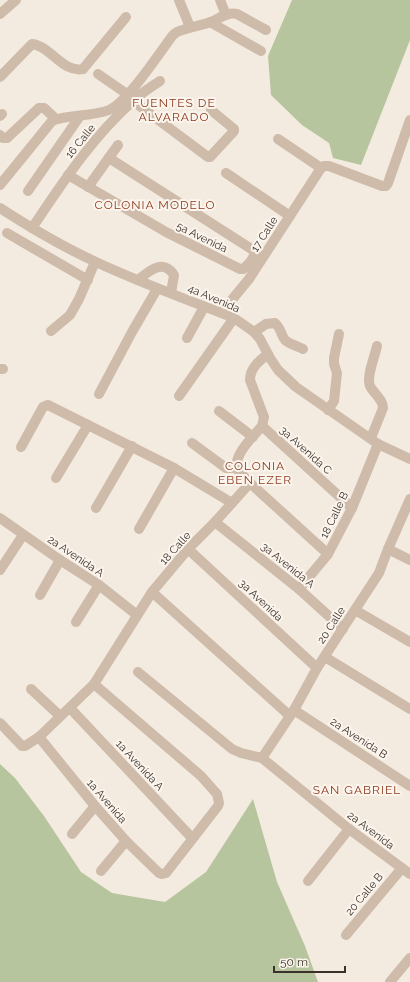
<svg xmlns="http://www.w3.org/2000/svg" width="410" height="982" font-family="Raleway,sans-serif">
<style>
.green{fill:#b7c59e}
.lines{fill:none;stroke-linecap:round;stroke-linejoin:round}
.minor{stroke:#cebbaa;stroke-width:10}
.labels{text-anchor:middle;stroke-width:4;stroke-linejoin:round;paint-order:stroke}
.street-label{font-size:11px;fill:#3b302a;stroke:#fbf5ed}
.neighbourhood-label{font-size:12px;letter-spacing:1px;fill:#8f3b1e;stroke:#fbf5ed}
</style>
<rect width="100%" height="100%" fill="#f4ebe0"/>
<g class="green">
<polygon points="292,0 410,0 410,40 361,165 333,158 329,143 302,125 271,95 268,56"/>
<polygon points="0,764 15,778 44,816 81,872 112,893 165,902 206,872 253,799 277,882 305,946 318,982 0,982"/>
</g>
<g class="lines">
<g class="minor">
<polyline points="179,0 190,27"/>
<polyline points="220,0 226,15"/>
<polyline points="0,14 16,0"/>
<polyline points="210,22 261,51"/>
<polyline points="98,74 127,94"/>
<path d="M0,77l32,-33c19,2 30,29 51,25l43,-52"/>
<polyline points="133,101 208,157 210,157 234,131 234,129 211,110"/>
<polyline points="0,116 2,114"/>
<polyline points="0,135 3,138 7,138 39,108 44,108 56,119"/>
<polyline points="278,139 321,168"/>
<polyline points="226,173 290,216"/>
<path d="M68,175l98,57 74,37h3c5,-4 10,-10 12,-16l-2,-3 -144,-92"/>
<path d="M0,185l52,-64c15,-7 40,-4 57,-11 18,-7 51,-58 64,-75l4,-3c11,-5 23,-6 34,-10 9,-4 16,-10 26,-8l29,16"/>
<polyline points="88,187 118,145"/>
<polyline points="28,191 80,116"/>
<path d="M0,208c31,20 63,39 96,54 45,21 92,38 138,56l20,14 6,7 10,19 8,12 18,17 82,57 32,15"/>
<path d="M32,228c29,-43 61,-92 101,-127 8,-8 18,-14 27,-20"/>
<polyline points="7,233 88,280"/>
<path d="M138,280c11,-9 25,-22 36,-5l-3,18"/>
<polyline points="221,313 249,279 321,168 324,166 329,166 382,186 386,186 388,183 410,120"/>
<polyline points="51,331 70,315 79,299 95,262"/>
<path d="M254,332l12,-8 9,-1c6,5 6,12 10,17 4,4 12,6 18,9"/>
<polyline points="187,338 204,307"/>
<polyline points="0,369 3,369"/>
<polyline points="99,394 132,332 157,289"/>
<polyline points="179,396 234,318"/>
<polyline points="328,410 334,401 337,373 334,364 334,358 339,334"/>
<polyline points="219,411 253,437"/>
<polyline points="262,426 352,508"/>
<path d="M371,438l12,-30c0,-9 -9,-14 -13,-22 -4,-9 5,-30 7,-40"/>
<polyline points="192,443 226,468 236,468"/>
<polyline points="21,447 43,407 48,405 174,468 232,503"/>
<polyline points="56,478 88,425"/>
<polyline points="250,483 328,554"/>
<polyline points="96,508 132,446"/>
<polyline points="0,518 60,560 99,585 137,615"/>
<polyline points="215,522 299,589 343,629"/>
<polyline points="139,529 174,468"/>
<polyline points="188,549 317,668"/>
<polyline points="388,549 410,560"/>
<polyline points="0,570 23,535"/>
<polyline points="299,589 328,554 352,508 378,444"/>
<polyline points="152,592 290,716"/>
<polyline points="40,595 60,560"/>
<polyline points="355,610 410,642"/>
<polyline points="76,622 99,585"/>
<polyline points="325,657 410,709"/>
<polyline points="138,672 232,749 241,753 262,758"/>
<polyline points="31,689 60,716"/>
<polyline points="70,708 192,838"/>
<polyline points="294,710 410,786"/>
<path d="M0,723l22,23h3l14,-9 55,-53 58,-92 36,-43 27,-27 35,-39 -14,-15c0,-16 16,-30 26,-42l2,-9 -14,-37c0,-12 9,-19 18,-26"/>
<polyline points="39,737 95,806 126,841 159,873 162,874 166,873 218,806 219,803 217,794 201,776 94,684"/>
<polyline points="262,758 294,710 317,668 379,573 388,549 410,499"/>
<polyline points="262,758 349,829 410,874"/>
<polyline points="72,834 95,806"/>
<polyline points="101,871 126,841"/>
<polyline points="308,881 349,829"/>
<polyline points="346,935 402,868"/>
<polyline points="390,982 410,958"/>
</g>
</g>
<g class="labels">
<g class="street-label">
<text transform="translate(80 141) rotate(-51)" y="4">16 Calle</text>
<text transform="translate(264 234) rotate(-57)" y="4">17 Calle</text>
<text transform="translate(202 237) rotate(26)" y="4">5a Avenida</text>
<text transform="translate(214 298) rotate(23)" y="4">4a Avenida</text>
<text transform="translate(306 450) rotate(42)" y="4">3a Avenida C</text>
<text transform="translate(334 515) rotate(-64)" y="4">18 Calle B</text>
<text transform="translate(175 548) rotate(-48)" y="4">18 Calle</text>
<text transform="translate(76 556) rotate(34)" y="4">2a Avenida A</text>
<text transform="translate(288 565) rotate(39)" y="4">3a Avenida A</text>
<text transform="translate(261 600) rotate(43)" y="4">3a Avenida</text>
<text transform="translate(331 625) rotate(-57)" y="4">20 Calle</text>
<text transform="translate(359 738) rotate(33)" y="4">2a Avenida B</text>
<text transform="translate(140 765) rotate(47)" y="4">1a Avenida A</text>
<text transform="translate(107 801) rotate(49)" y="4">1a Avenida</text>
<text transform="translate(371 830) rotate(37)" y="4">2a Avenida</text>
<text transform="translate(364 894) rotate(-50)" y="4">20 Calle B</text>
</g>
<g class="neighbourhood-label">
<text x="174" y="107">FUENTES DE<tspan x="174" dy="14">ALVARADO</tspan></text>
<text x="155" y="209">COLONIA MODELO</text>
<text x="255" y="470">COLONIA<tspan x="255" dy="14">EBEN EZER</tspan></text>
<text x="357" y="794">SAN GABRIEL</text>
</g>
</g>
<path d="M274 966v6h71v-6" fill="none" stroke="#3b302a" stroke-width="2"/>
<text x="280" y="966" font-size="12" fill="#3b302a" stroke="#fbf5ed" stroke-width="3" paint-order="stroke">50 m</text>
</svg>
